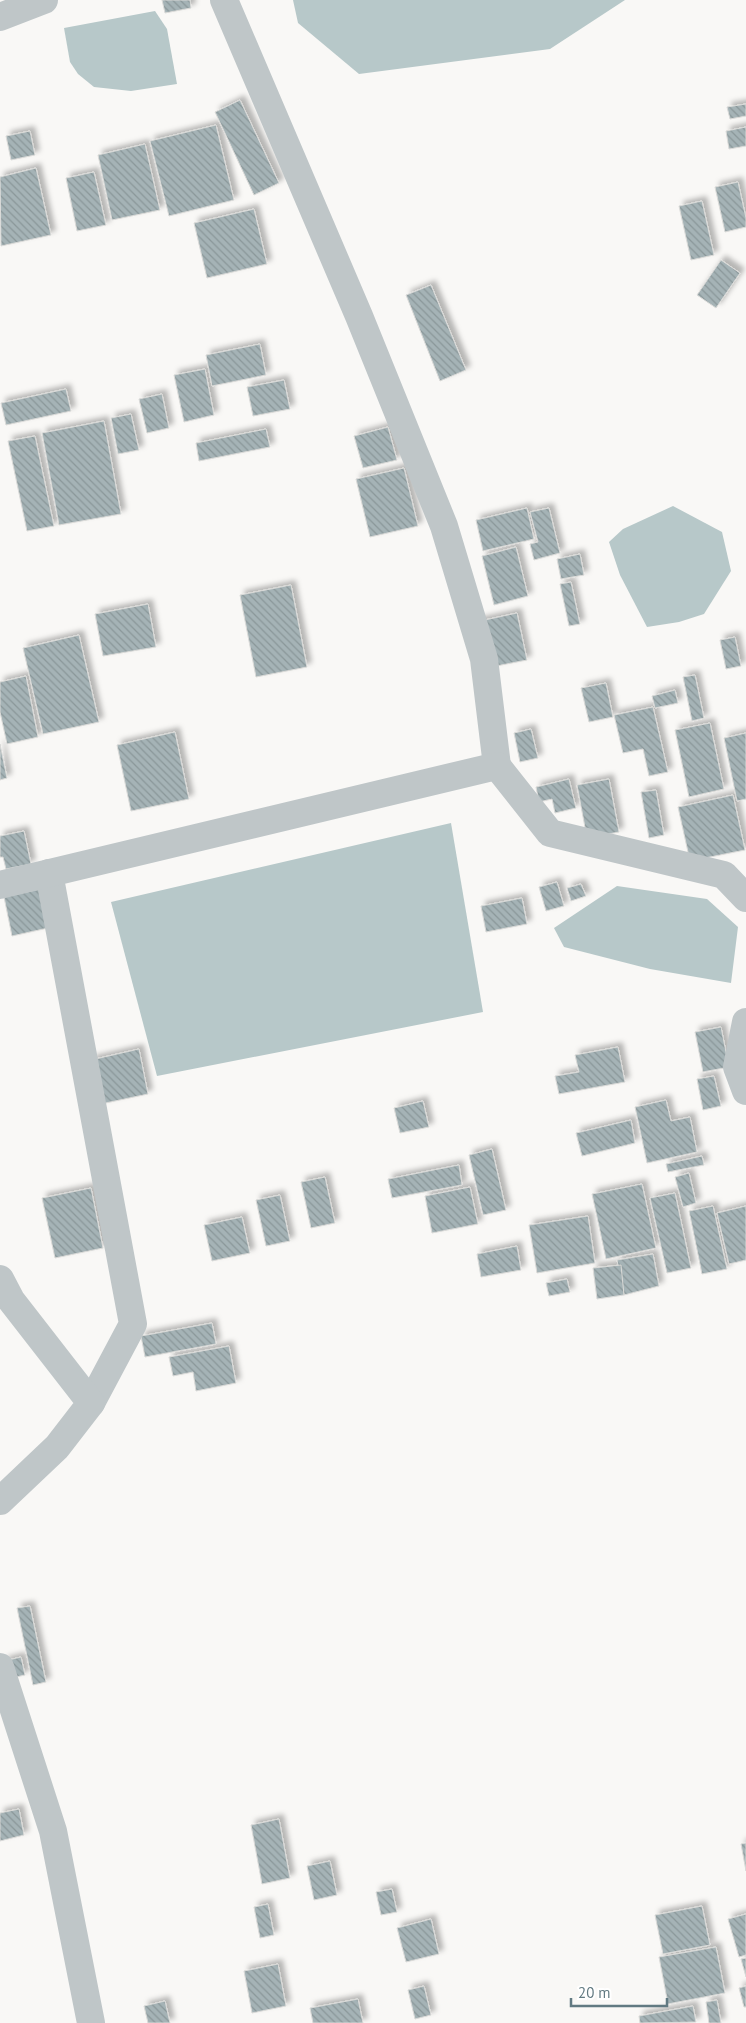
<svg xmlns="http://www.w3.org/2000/svg" width="746" height="2023" font-family="'PT Sans',sans-serif">
<style>
.water{fill:#b7c8c9}
.building{fill:url(#building-back-hatch);stroke:#dadad8;filter:url(#shadow)}
.lines{fill:none;stroke-linecap:round;stroke-linejoin:round}
.minor{stroke:#bfc6c8;stroke-width:28}
</style>
<defs>
<pattern id="building-back-hatch" width="6" height="6" patternUnits="userSpaceOnUse" patternTransform="scale(1.25)"><rect width="6" height="6" fill="#a5b3b6"/><path d="M-1 5l2 2M0 0l6 6M5-1l2 2" fill="none" stroke="#8a9799"/></pattern>
<filter id="shadow"><feDropShadow dx="4.5" dy="-4.5" stdDeviation="2.5" flood-color="#0004"/></filter>
</defs>
<rect width="100%" height="100%" fill="#f9f8f6"/>
<g class="water">
<polygon points="293,0 625,0 550,49 359,74 298,23"/>
<polygon points="155,11 167,29 177,84 131,91 94,87 78,74 70,62 64,28"/>
<polygon points="673,506 722,532 731,571 704,614 679,622 647,627 620,575 609,542 623,529"/>
<polygon points="451,823 483,1012 157,1076 111,902"/>
<polygon points="617,886 707,899 738,927 731,983 650,969 564,947 554,928"/>
</g>
<g class="building">
<polygon points="162,0 190,0 191,8 165,13"/>
<polygon points="240,100 279,183 254,195 215,112"/>
<polygon points="746,104 746,116 730,119 727,107"/>
<polygon points="216,125 234,200 169,216 150,141"/>
<polygon points="746,127 746,146 729,149 726,131"/>
<polygon points="30,131 35,155 11,160 6,136"/>
<polygon points="145,144 160,210 112,220 98,155"/>
<polygon points="36,168 51,235 1,246 0,177"/>
<polygon points="94,172 106,225 77,231 66,178"/>
<polygon points="738,182 746,218 746,227 725,232 715,187"/>
<polygon points="702,201 714,255 691,260 679,206"/>
<polygon points="254,209 267,264 207,278 194,223"/>
<polygon points="721,260 740,273 716,308 697,295"/>
<polygon points="431,285 466,370 440,381 406,295"/>
<polygon points="260,344 266,375 212,386 206,355"/>
<polygon points="205,369 214,415 184,422 174,375"/>
<polygon points="284,380 290,409 253,416 247,387"/>
<polygon points="66,389 71,411 6,425 1,403"/>
<polygon points="162,394 169,428 147,433 139,399"/>
<polygon points="131,414 139,450 118,454 111,418"/>
<polygon points="104,421 121,514 59,525 42,433"/>
<polygon points="388,427 397,460 363,468 354,436"/>
<polygon points="266,429 270,447 199,461 196,443"/>
<polygon points="35,436 54,526 27,531 8,441"/>
<polygon points="404,468 418,526 370,537 356,479"/>
<polygon points="527,508 534,539 483,551 476,520"/>
<polygon points="549,508 560,553 534,560 530,544 538,542 530,512"/>
<polygon points="516,547 528,596 494,605 482,556"/>
<polygon points="580,554 584,575 561,579 557,559"/>
<polygon points="571,582 580,624 569,626 560,584"/>
<polygon points="291,585 307,667 256,677 240,595"/>
<polygon points="148,604 156,647 103,656 95,614"/>
<polygon points="517,613 527,660 481,669 471,623"/>
<polygon points="79,635 99,722 43,734 23,648"/>
<polygon points="735,637 741,666 726,669 720,640"/>
<polygon points="695,675 704,718 692,721 683,677"/>
<polygon points="26,676 38,737 7,744 0,712 0,682"/>
<polygon points="606,683 613,717 589,722 581,688"/>
<polygon points="675,690 678,703 655,708 652,696"/>
<polygon points="653,707 668,772 649,776 643,749 623,753 614,715"/>
<polygon points="710,723 724,789 689,797 675,730"/>
<polygon points="531,729 538,758 520,762 514,733"/>
<polygon points="175,732 189,799 131,811 117,745"/>
<polygon points="746,733 746,799 737,801 724,738"/>
<polygon points="0,744 7,778 0,780"/>
<polygon points="569,779 576,808 555,813 552,799 539,802 536,787"/>
<polygon points="609,779 619,832 587,838 577,785"/>
<polygon points="656,790 664,835 649,838 641,792"/>
<polygon points="733,795 745,850 690,861 678,807"/>
<polygon points="24,831 31,864 6,869 3,857 0,857 0,836"/>
<polygon points="557,882 564,906 546,911 539,887"/>
<polygon points="581,884 586,896 571,901 567,888"/>
<polygon points="40,889 48,928 12,936 4,897"/>
<polygon points="522,898 527,924 486,932 481,906"/>
<polygon points="721,1027 729,1067 703,1072 695,1032"/>
<polygon points="618,1047 625,1082 559,1094 555,1076 579,1072 575,1055"/>
<polygon points="139,1049 148,1094 101,1104 91,1060"/>
<polygon points="714,1076 721,1106 703,1110 697,1079"/>
<polygon points="666,1100 671,1121 690,1117 697,1152 647,1163 635,1107"/>
<polygon points="423,1101 429,1127 400,1133 394,1108"/>
<polygon points="631,1120 635,1143 582,1156 576,1133"/>
<polygon points="492,1149 506,1210 483,1215 469,1155"/>
<polygon points="702,1156 704,1165 668,1172 666,1164"/>
<polygon points="459,1165 462,1185 392,1198 388,1179"/>
<polygon points="689,1173 696,1203 683,1207 675,1177"/>
<polygon points="325,1177 335,1223 311,1228 301,1182"/>
<polygon points="642,1184 656,1248 606,1259 592,1194"/>
<polygon points="470,1187 478,1224 432,1233 425,1196"/>
<polygon points="91,1188 103,1248 55,1258 42,1198"/>
<polygon points="675,1193 691,1268 667,1273 650,1198"/>
<polygon points="280,1195 290,1241 266,1246 256,1200"/>
<polygon points="713,1206 727,1269 702,1274 689,1211"/>
<polygon points="746,1206 746,1260 729,1264 717,1213"/>
<polygon points="588,1216 595,1263 537,1273 529,1225"/>
<polygon points="242,1217 250,1253 212,1261 204,1225"/>
<polygon points="517,1246 521,1270 481,1277 477,1254"/>
<polygon points="653,1254 659,1286 624,1295 617,1260"/>
<polygon points="621,1265 624,1295 597,1299 593,1268"/>
<polygon points="567,1279 570,1292 549,1296 546,1283"/>
<polygon points="212,1323 216,1344 145,1357 141,1336"/>
<polygon points="229,1346 236,1383 196,1391 193,1372 173,1376 169,1357"/>
<polygon points="30,1606 46,1682 33,1685 17,1608"/>
<polygon points="21,1657 25,1675 7,1679 4,1661"/>
<polygon points="19,1809 24,1835 0,1841 0,1813"/>
<polygon points="279,1819 290,1878 262,1884 251,1825"/>
<polygon points="746,1843 746,1871 741,1844"/>
<polygon points="330,1861 337,1895 314,1900 307,1866"/>
<polygon points="392,1889 397,1912 381,1915 376,1892"/>
<polygon points="268,1904 274,1935 260,1938 254,1907"/>
<polygon points="702,1906 710,1945 663,1954 655,1915"/>
<polygon points="746,1914 746,1955 739,1957 728,1919"/>
<polygon points="431,1919 439,1954 406,1962 397,1928"/>
<polygon points="716,1947 725,1993 668,2004 659,1957"/>
<polygon points="746,1958 746,1977 741,1959"/>
<polygon points="278,1964 286,2006 252,2013 244,1971"/>
<polygon points="424,1986 431,2015 415,2019 408,1990"/>
<polygon points="746,1986 746,2007 744,2007 739,1988"/>
<polygon points="358,1999 363,2023 313,2023 310,2008"/>
<polygon points="717,2000 721,2023 709,2023 706,2002"/>
<polygon points="165,2001 170,2023 148,2023 144,2006"/>
<polygon points="693,2006 696,2022 640,2023 639,2016"/>
</g>
<g class="lines">
<g class="minor">
<polyline points="224,0 359,316 444,526 484,659 497,766"/>
<polyline points="0,17 44,0"/>
<polyline points="49,873 133,1324 91,1403"/>
<polyline points="0,885 497,766 550,833 724,875 746,898"/>
<polyline points="746,1022 737,1067 746,1091"/>
<polyline points="0,1279 11,1300 91,1403 57,1447 0,1501"/>
<polyline points="0,1667 53,1831 91,2023"/>
</g>
</g>
<path d="M571 1998v8h96v-8" fill="none" stroke="#627a82" stroke-width="2.5"/>
<text x="578" y="1998" font-size="15" fill="#627a82" stroke="#ffffff" stroke-width="4" paint-order="stroke">20 m</text>
</svg>
